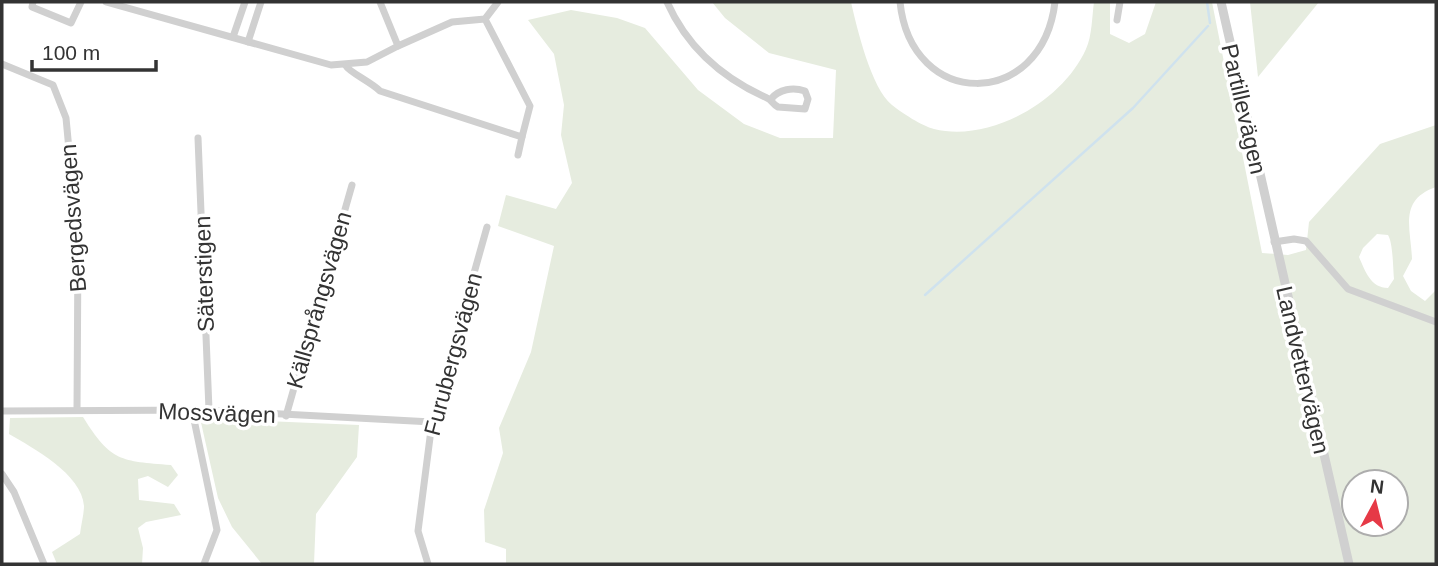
<svg xmlns="http://www.w3.org/2000/svg" width="1438" height="566" font-family="Arial,sans-serif">
<style>
.green{fill:#e6ecdf;fill-rule:evenodd}
.lines{fill:none;stroke-linecap:round;stroke-linejoin:round}
.stream{stroke:#cfe2ee;stroke-width:2.5}
.minor{stroke:#d0d0d0;stroke-width:7}
.tertiary{stroke:#d0d0d0;stroke-width:9}
.labels{text-anchor:middle;stroke-width:7;stroke-linejoin:round;paint-order:stroke}
.street-label{font-size:23px;fill:#333;stroke:#fff}
</style>
<rect width="100%" height="100%" fill="#fff"/>
<g class="green">
<path d="M712,2h139c6,26 20,86 41,103 10,8 30,21 42,24 56,14 129,-28 152,-80 6,-13 6,-33 8,-47h16v32l19,9 16,-9 11,-32h56l50,251 26,2 18,-5 3,-28 71,-78 56,-19v62c-38,13 -25,42 -24,72l-9,17 8,15 14,10 11,-11v274h-930v-15l-21,-7 -1,-32 19,-57 -4,-25 32,-76 23,-106 -56,-20 8,-31 50,14 16,-26 -11,-48 3,-30 -10,-51 -26,-34 43,-10 46,8 28,10 53,62 46,34 36,14h53l3,-68 -67,-17 -44,-35zM1377,234l11,1c5,8 5,33 6,44l-6,9c-17,0 -23,-17 -29,-31l4,-9zM1354,482h42v42h-42z"/>
<polygon points="1250,2 1319,2 1258,77"/>
<path d="M83,417c28,45 38,44 88,48l7,10 -10,12 -20,-11 -10,3 1,21 35,4 7,11 -35,7 -8,6 5,20 -1,16h-85l-5,-12 28,-18c1,-9 4,-20 4,-28 -2,-32 -51,-58 -75,-72l1,-16z"/>
<polygon points="200,418 359,425 357,457 316,514 314,564 262,564 232,527 218,498"/>
</g>
<g class="lines">
<g class="stream">
<polyline points="1207,2 1210,23"/>
<polyline points="925,295 1133,108 1208,26"/>
</g>
<g class="minor">
<polyline points="33,2 32,7 71,23 81,2"/>
<polyline points="106,2 331,65 367,62 398,46"/>
<polyline points="380,2 398,46 452,22 485,19 498,2"/>
<path d="M667,2c20,45 55,76 100,96 5,2 5,6 11,9l27,2 3,-10 -3,-8c-12,-4 -26,-2 -34,8"/>
<path d="M900,2c11,108 142,109 155,0"/>
<polyline points="1117,20 1120,2"/>
<polyline points="233,37 245,2"/>
<polyline points="248,42 261,2"/>
<polyline points="2,64 53,85 66,118 78,245 77,410"/>
<path d="M346,66c3,6 25,16 34,25l142,46 8,-31 -45,-87"/>
<polyline points="198,138 209,410"/>
<polyline points="518,155 522,137"/>
<polyline points="1274,242 1294,239 1306,241 1348,289 1436,322"/>
<polyline points="192,410 217,530 204,564"/>
<polyline points="2,411 209,410 432,422"/>
<polyline points="286,416 352,185"/>
<polyline points="2,474 14,492 44,564"/>
<polyline points="428,564 418,531 432,422 487,227"/>
</g>
<polyline class="tertiary" points="1221,2 1349,564"/>
</g>
<g class="labels">
<g class="street-label">
<text transform="translate(1244 109) rotate(77)" y="8">Partillevägen</text>
<text transform="translate(73 218) rotate(-94)" y="8">Bergedsvägen</text>
<text transform="translate(204 274) rotate(-92)" y="8">Säterstigen</text>
<text transform="translate(319 300) rotate(-74)" y="8">Källsprångsvägen</text>
<text transform="translate(453 354) rotate(-75)" y="8">Furubergsvägen</text>
<text transform="translate(1303 370) rotate(77)" y="8">Landvettervägen</text>
<text transform="translate(217 413) rotate(2)" y="8">Mossvägen</text>
</g>
</g>
<rect width="1438" height="566" fill="none" stroke="#333333" stroke-width="7"/>
<g transform="translate(1375 503) rotate(7)"><circle r="33" fill="#ffffff" stroke="#adadad" stroke-width="2"/>
<path d="M0-5L12 26L0 18L-12 26Z" fill="#e63946"/>
<text y="-10" font-size="19" font-weight="bold" text-anchor="middle" fill="#333333">N</text>
</g>
<path d="M32 60v10h124v-10" fill="none" stroke="#333333" stroke-width="3.5"/>
<text x="42" y="60" font-size="21" fill="#333333" stroke="#ffffff" stroke-width="5" paint-order="stroke">100 m</text>
</svg>
